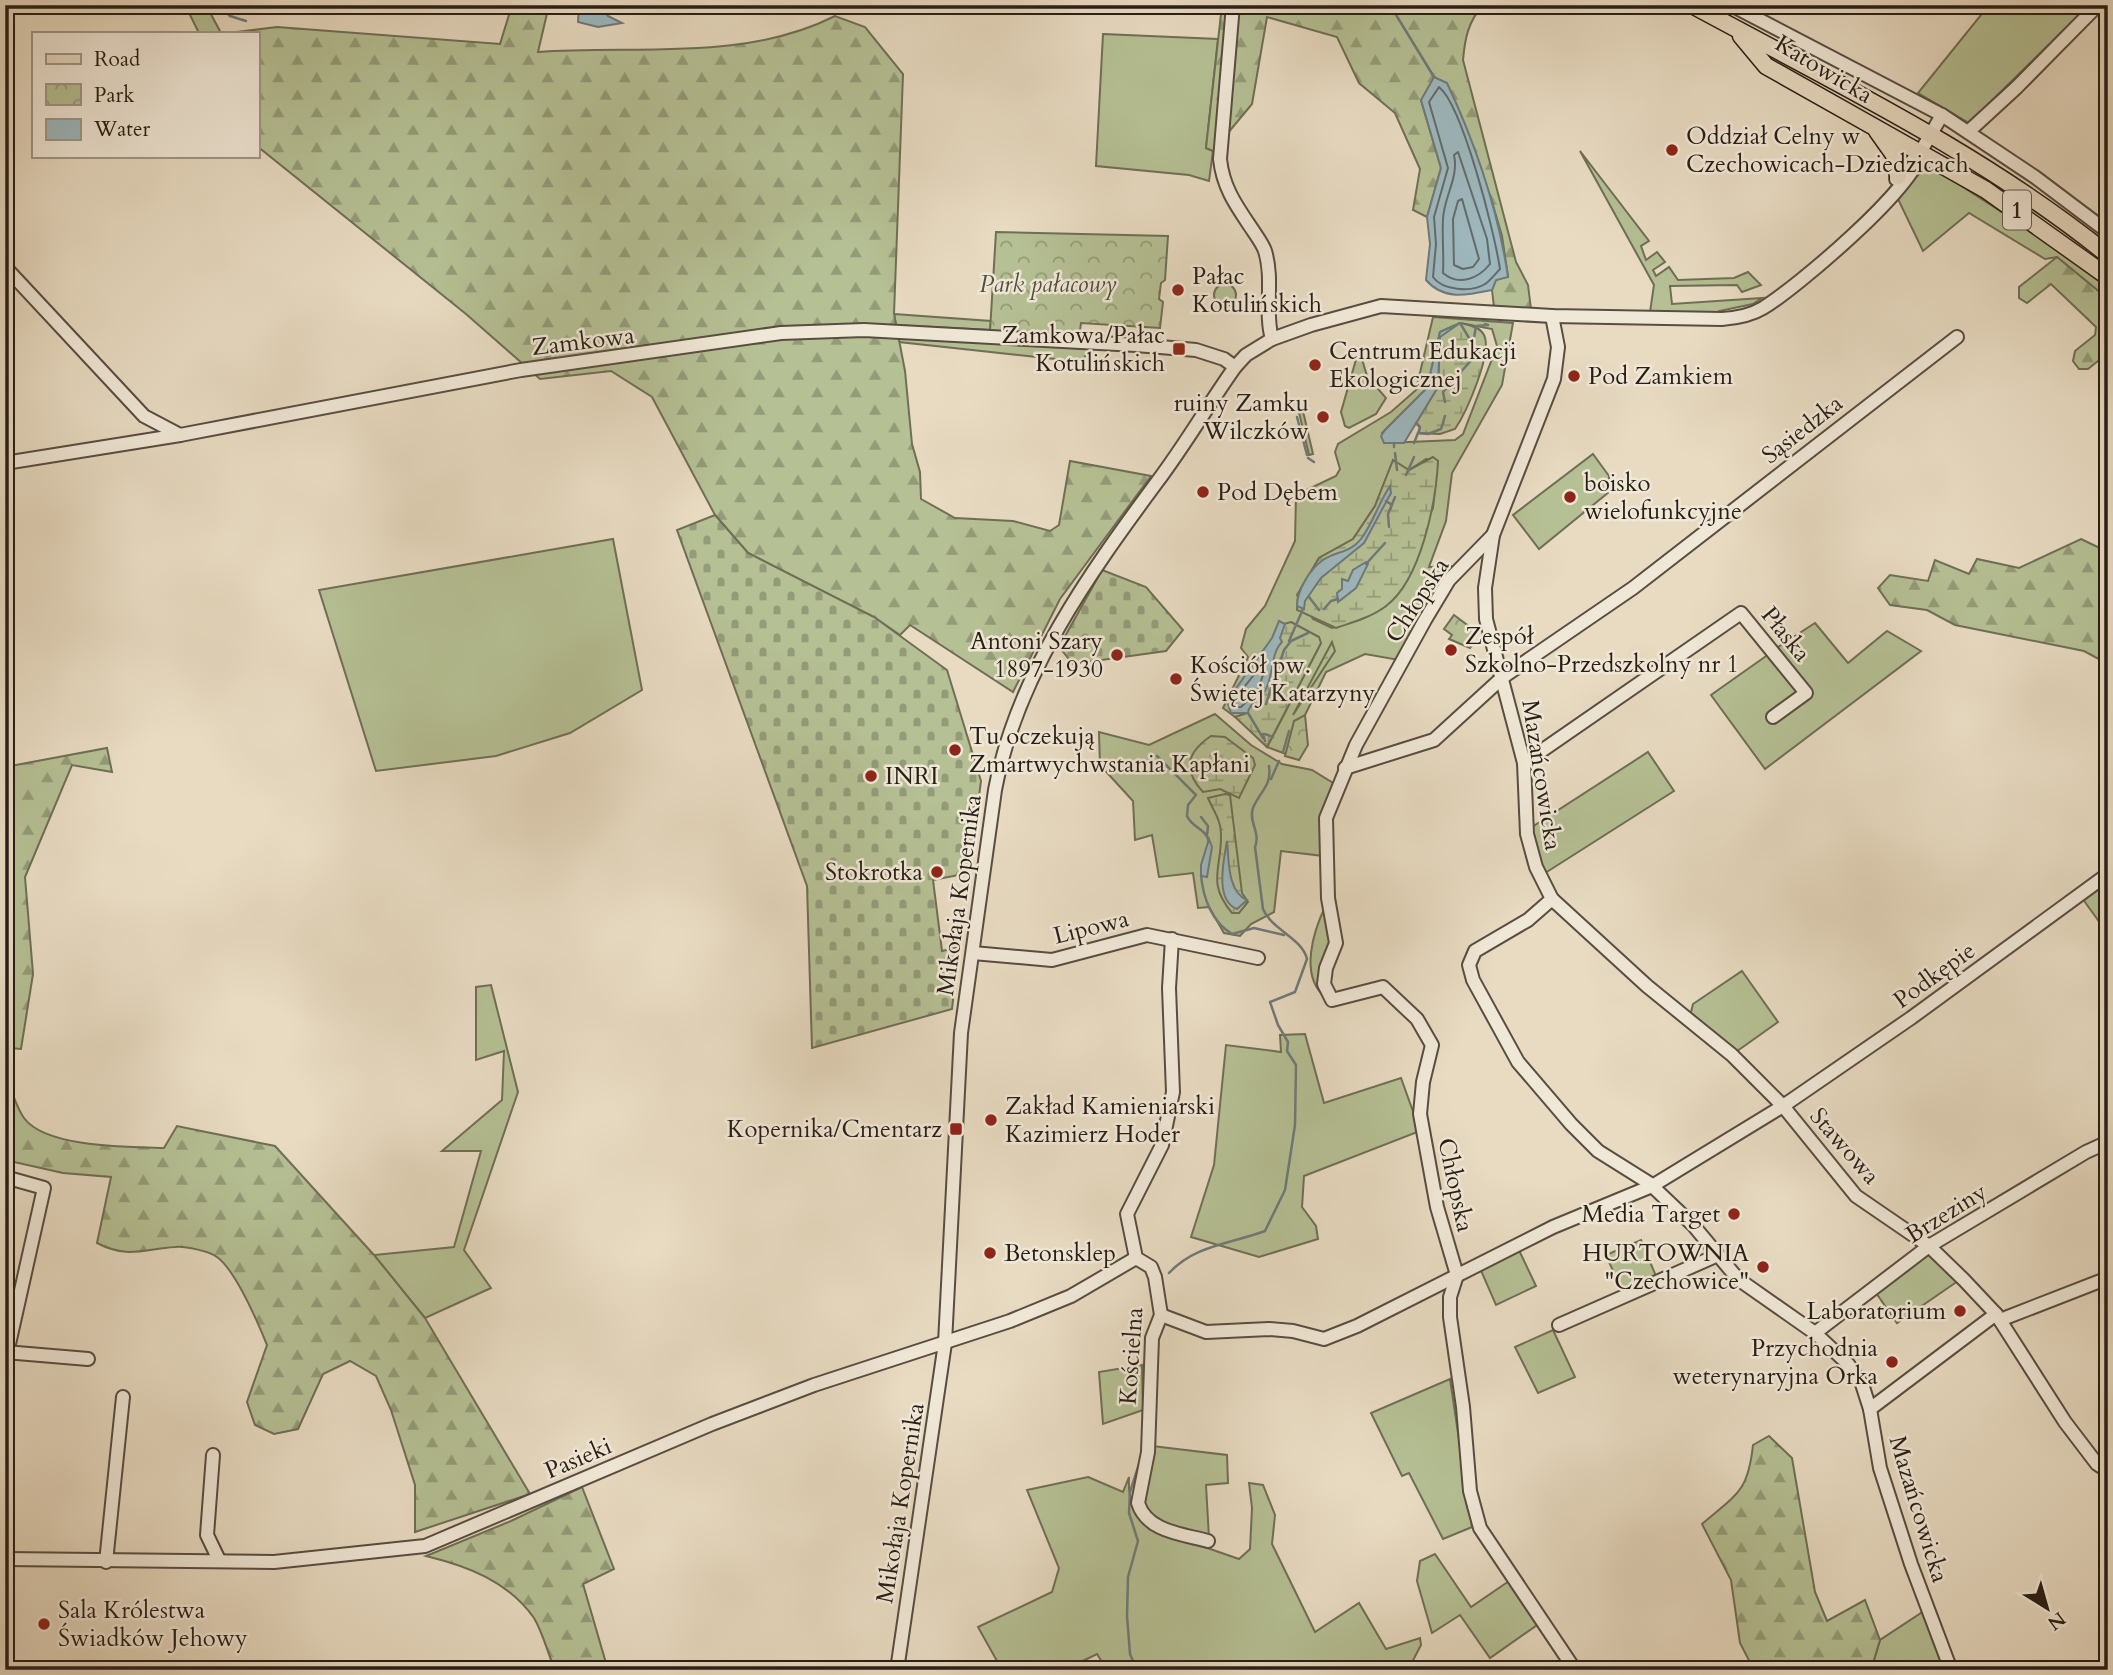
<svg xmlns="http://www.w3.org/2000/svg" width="2113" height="1675" font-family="Cardo,serif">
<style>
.grass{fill:#b5c094;stroke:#6e6f55;stroke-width:2;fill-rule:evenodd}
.forest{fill:url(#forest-firs);stroke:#6e6f55;stroke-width:2}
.wetland{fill:url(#wetland-marsh);stroke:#6e6f55;stroke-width:2}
.cemetery{fill:url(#cemetery-stones);stroke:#6e6f55;stroke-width:2}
.park{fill:url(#park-crowns);stroke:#6e6f55;stroke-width:2}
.water{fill:#9db8be;stroke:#6e7a7b;stroke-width:2}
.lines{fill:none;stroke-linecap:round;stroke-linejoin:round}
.shore{stroke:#626b6a;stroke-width:2}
.stream{stroke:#6e7a7b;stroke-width:2.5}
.minor-casing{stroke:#584d41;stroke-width:16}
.major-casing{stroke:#281e16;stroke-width:19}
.minor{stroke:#f0e8d7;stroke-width:12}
.major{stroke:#e8dbc2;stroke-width:16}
.poi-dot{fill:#8f2418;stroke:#f0e8d7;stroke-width:2.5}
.labels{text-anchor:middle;stroke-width:5;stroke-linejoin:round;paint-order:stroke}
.shield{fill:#f0e8d7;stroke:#645b50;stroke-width:2}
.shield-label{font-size:23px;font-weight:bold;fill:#281e16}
.street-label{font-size:24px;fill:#281e16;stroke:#f0e8d7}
.poi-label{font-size:24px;fill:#281e16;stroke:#f0e8d7;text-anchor:start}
.park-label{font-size:24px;font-style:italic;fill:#524f3c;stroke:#f0e8d7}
</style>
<defs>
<pattern id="forest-firs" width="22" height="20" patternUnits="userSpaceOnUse" patternTransform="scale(1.75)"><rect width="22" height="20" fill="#b5c094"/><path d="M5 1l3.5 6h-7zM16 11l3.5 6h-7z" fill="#939b78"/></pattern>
<pattern id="wetland-marsh" width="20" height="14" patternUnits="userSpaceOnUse" patternTransform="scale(1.75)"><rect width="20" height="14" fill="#b5c094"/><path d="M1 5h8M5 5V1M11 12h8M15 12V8" fill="none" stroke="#939b78"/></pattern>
<pattern id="cemetery-stones" width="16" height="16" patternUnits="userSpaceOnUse" patternTransform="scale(1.75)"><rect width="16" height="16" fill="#b5c094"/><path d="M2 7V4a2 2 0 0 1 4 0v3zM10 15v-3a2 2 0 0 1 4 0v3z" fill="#939b78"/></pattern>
<pattern id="park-crowns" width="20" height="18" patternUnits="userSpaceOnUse" patternTransform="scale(1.75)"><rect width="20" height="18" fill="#b5c094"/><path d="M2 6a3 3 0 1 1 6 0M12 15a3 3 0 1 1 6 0" fill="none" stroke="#939b78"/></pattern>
</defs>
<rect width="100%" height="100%" fill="#e8dbc2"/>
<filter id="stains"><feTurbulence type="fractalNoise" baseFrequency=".00286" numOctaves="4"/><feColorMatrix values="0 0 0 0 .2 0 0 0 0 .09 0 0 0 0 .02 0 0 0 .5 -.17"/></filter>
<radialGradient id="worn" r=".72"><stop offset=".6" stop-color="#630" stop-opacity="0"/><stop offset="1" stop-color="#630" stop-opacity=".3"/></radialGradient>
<g class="grass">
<polygon points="185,5 206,5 221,33 199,33"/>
<polygon points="1989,5 2089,5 1969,123 1918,93"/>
<polygon points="1103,34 1218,39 1206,148 1213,151 1209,181 1189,175 1096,166"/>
<polygon points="1580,151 1649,241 1641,246 1646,260 1657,252 1665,262 1653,270 1656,276 1669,267 1678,280 1734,278 1748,272 1761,285 1742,292 1737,285 1670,286 1672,304 1762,298 1753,304 1719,311 1718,315 1650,312 1654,285"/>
<polygon points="1935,169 2059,249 2108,288 2108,299 2057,257 2045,259 1969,213 1923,251 1897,197 1921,172"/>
<circle cx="1225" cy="295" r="11"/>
<polygon points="894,314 991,321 990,330 896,325"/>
<path d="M1433,317l80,6 -11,62 -50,88 -6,48 -17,46 28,-1 -58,94 -34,-6 -39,18 -40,82 -19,-7 54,-104 -78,73 -8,1 -12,-9 25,-51 -7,-9 5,-19 19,-23 30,-65 1,-46 40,-19 4,-7 -5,-17 3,-8 53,-32 25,-22zM1460,323l32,6 5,17 -34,88 -8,6 -69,3 -4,-10 45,-45 13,-56zM1426,459l12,2 -5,47 -47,98 -24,13 -30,9 -19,-9 -16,-24 22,-37 34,-19 22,-33 18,-45 16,9z"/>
<polygon points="898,336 1089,349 1082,362 899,342"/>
<polygon points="1359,349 1367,376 1386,398 1376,414 1349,428 1345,426 1341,412"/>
<polygon points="1302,407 1313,454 1309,455 1298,408"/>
<polygon points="1593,454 1609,476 1609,492 1539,549 1513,515"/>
<polygon points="613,539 642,690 570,733 496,756 376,771 319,590"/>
<polygon points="1815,623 1848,663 1887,631 1921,651 1765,769 1711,695 1769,654 1811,694 1775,649"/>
<polygon points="1215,714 1251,745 1282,764 1312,770 1333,783 1320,825 1324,856 1281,851 1274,912 1251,924 1240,936 1224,933 1209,907 1198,908 1193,873 1159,877 1152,835 1135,840 1133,801 1100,765 1099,732 1149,745"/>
<polygon points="1648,752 1674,791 1542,875 1529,829"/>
<polygon points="2104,881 2108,886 2108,934 2082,898"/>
<path d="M1325,907l6,32 -13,41 4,14c-21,-21 -9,-62 3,-87z"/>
<polygon points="1742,971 1778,1022 1733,1054 1690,1016 1693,1004"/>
<polygon points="491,985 518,1092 464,1250 491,1288 425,1318 374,1255 454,1247 481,1151 442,1151 502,1100 504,1051 476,1060 476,987"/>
<polygon points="1305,1034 1324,1103 1401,1078 1420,1131 1304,1176 1302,1207 1316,1226 1318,1239 1259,1257 1191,1237 1214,1165 1226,1045 1281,1052 1280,1035"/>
<polygon points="1641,1240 1658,1281 1624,1296 1606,1255"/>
<polygon points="1517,1246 1536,1286 1496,1305 1479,1266"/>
<polygon points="1926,1251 1958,1281 1897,1323 1874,1290"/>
<polygon points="1553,1330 1575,1377 1538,1393 1515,1347"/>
<polygon points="1142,1365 1143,1410 1103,1424 1099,1372"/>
<polygon points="1450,1379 1472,1527 1443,1539 1409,1473 1402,1476 1371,1413"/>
<polygon points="1152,1446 1227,1455 1228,1483 1206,1485 1209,1538 1158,1523 1142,1508"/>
<path d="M1088,1477l35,15 6,-15c-1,21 3,38 21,51l89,31 11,-10 2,-41 -3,-25 14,2 12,30 -3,29 43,88 44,-29 27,46 34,-11 1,7 -13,25h-301l-10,-16 -33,16h-62l-24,-43 74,-35 7,-24 -32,-78z"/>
<polygon points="1435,1554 1471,1607 1509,1581 1540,1623 1490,1658 1460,1615 1432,1633 1417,1581 1420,1561"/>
<polygon points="1924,1611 1948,1670 1871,1670 1880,1640"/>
</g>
<g class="forest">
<path d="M512,5h37l-11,47c98,-7 206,10 297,-36l30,11 38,47 -9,240 11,57 7,73 8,28 1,27 34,19 58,3 37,10 9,-6 11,-64 81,15 -91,123 -47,93 -103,-67 -10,10 -26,-18 -126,-64 -33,-38 -63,-118 -41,-26 -71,8 -74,-65 -209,-168v-113h-28l48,-6 223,17z"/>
<path d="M1222,5h261c-15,17 -18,33 -20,55l53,202 12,23 3,24 -37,-2 -2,-17 4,-10 12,-4 -6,-40 -12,-41 -69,-95 20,68 -14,49 -14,-7 7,-41 -25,-56 -36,-30 -22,-46 -70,-20 -15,87 -39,47 -7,-3z"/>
<polygon points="2057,257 2108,299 2108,353 2088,369 2079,369 2073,361 2075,351 2095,335 2096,327 2051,284 2027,303 2019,298 2019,287"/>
<polygon points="2081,539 2108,552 2108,664 2084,651 1955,625 1927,610 1890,605 1878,588 1890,575 1928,581 1935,560 1969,574 1977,559 2019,568"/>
<polygon points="107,748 112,772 72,765 25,877 33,974 21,1049 9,1048 5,1054 5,767"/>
<path d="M10,1088c4,9 8,22 14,30 22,30 106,29 140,30l13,-22 98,20 99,109 51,63 105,176 -115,38v-47l-24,-75 -15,-34 -26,-15 -27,13 -25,55 -24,5 -19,-9 -8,-23 20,-57c-9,-22 -31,-74 -50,-88 -8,-6 -32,-11 -42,-10 -32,2 -47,12 -78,-4l14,-66 -48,-4 -58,-13v-66z"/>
<path d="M1769,1436l23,22 23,134 12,29 38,-21 15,40 -9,30h-117l-14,-27 -9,-63 -29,-56c35,-30 46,-32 51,-79z"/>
<path d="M582,1487l32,82 -31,15 25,86h-53c-7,-16 -12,-37 -21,-52 -26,-37 -67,-52 -108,-62l85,-35z"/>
</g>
<g class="wetland">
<path d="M1460,323c9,2 19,3 24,12 9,18 -18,78 -29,94l-15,5 -22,-1 2,-6 -4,-4 22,-36 2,-51z"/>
<path d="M1433,457l5,4c-2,41 -17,119 -52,145 -14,11 -33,16 -50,22l-39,-18 1,-16 21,-36 34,-19 22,-33 18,-46 16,10z"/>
<polygon points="1291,622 1319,637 1321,643 1267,747 1235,717 1247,713 1246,709 1280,625"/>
<polygon points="1332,642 1335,651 1293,715"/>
<path d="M1211,736l14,1 28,21 2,7 -16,33 -19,-9 -17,3c-20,-22 -17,-39 8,-56z"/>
<path d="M1225,794l5,1 12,98 6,9 -9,11h-7c-26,-31 -10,-45 -11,-79 0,-14 -8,-24 -13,-36z"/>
</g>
<g class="cemetery">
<polygon points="715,515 748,553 874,617 947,670 981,781 969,873 933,880 942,951 959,947 952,1009 812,1048 807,886 677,530"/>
<polygon points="1102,570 1146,587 1183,630 1166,651 1073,664 1059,647"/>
</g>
<g class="park">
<polygon points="996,232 1168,236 1165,280 1161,283 1159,299 1163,302 1160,328 1081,323 1079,338 990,331"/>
<polygon points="1454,615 1474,630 1468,638 1474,643 1470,648 1449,639 1452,635 1444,629"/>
<polygon points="1305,715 1308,745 1299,760 1285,756 1294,721"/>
</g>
<g class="water">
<polygon points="579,5 601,5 608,16 622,23 598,27 578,22"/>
<path d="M1434,77l13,6c29,62 51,126 61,194l-12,3 -4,10c-24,5 -48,11 -66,-10l4,-36 -3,-27 14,-49 -20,-68z"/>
<polygon points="1460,323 1440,337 1438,387 1404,443 1384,443 1381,436 1385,430 1427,388 1440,332"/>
<path d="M1390,486l1,7 -27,50 -43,35 -16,23 -1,8 -7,-3c0,-16 13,-37 26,-46 13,-9 27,-7 38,-21 12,-16 18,-37 29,-53z"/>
<polygon points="1366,562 1368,564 1356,588 1338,602 1337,593 1342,589 1342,579 1348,581 1353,570"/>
<path d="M1279,621l6,3 -5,14 2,4c-12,12 -8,34 -17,49 -5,9 -16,12 -17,22h-17l-4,-12 45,-63z"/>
<polygon points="1209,839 1212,847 1207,877 1201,876 1201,865"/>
<path d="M1227,841c2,18 0,51 20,59l-10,9c-23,-9 -13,-50 -10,-68z"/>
</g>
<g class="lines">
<g class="shore">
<path d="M1439,87c24,19 56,148 61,182 -3,3 -11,13 -15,15 -14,9 -43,6 -52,-7l3,-33 -2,-27 14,-49 -19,-66z"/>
<path d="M1458,152l29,87 3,25c-11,14 -31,23 -47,9 1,-18 -1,-36 0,-54 1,-23 16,-41 11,-64z"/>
<polygon points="1462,199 1479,259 1473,267 1463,269 1454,265 1453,219 1458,201"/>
<polygon points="1261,666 1265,669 1258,690 1241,707 1235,707 1237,696"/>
</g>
<g class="stream">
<polyline points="1390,5 1434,77"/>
<polyline points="220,6 230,16 246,21"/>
<polyline points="1473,344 1476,326 1488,325 1485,324"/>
<polyline points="1445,402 1443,392 1475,356 1475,348 1460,323"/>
<polyline points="1297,417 1307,455"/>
<polyline points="1416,423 1420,427 1419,432"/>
<polyline points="1394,443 1394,447"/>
<polyline points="1414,443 1418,433 1428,434 1441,429 1445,416"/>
<polyline points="1395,453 1397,470"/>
<polyline points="1308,458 1314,462"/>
<polyline points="1406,475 1414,457"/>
<polyline points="1386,501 1392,505"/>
<polyline points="1389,527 1388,514 1395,497"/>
<polyline points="1366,564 1385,543"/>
<polyline points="1309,597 1319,610"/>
<polyline points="1324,609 1331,601 1338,599"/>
<polyline points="1289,641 1303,609"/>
<polyline points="1266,704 1284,650 1291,641 1308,633"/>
<polyline points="1248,713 1263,738"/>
<polyline points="1263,734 1265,741"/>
<polyline points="1265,734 1273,737"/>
<polyline points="1283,752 1289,731"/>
<path d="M1157,756l39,39 -8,10 -1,11c5,12 20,13 22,26"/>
<polyline points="1271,779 1279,761"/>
<polyline points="1201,817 1208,826 1207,835"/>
<path d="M1201,875c2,23 11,47 31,59l22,-6 30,7"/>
<path d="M1169,1273c26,-28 61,-29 96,-42l20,-41 10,-65 1,-60 -9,-14 1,-9 -10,-17 -8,-23 25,-10 12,-33c-5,-21 -35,-29 -44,-50l-8,-62c6,-14 -7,-26 -2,-39 7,-17 19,-22 16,-42"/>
<polyline points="1143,1416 1145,1360"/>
<polyline points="1137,1670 1130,1654 1127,1616 1128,1577 1138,1541 1129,1513 1130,1492 1140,1461"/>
</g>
<defs>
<g id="minor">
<path d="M1233,5l-13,154c3,30 18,49 34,73 4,6 9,13 11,19 9,29 -1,60 7,88"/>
<polyline points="1731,5 1942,115 2035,177 2108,232"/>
<polyline points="1968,132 2017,87 2098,5"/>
<polyline points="1896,179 1921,151 1942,115"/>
<polyline points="5,267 144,416 180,435 521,370 781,333 864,330 1136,345 1196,350 1224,359 1235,367"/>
<polyline points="1552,316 1558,347 1554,379 1493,535 1485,588 1486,619 1524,763 1527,834 1536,867 1552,899 1528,920 1475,951 1469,965 1473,980 1518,1062 1571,1124 1598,1151 1649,1183 1693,1225 1738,1279 1815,1333 1848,1364 1862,1384 1870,1409 1880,1468 1911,1564 1951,1670"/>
<polyline points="5,463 180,435"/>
<polyline points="1493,535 1449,580 1425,620 1356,745 1326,818 1328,898 1336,943 1326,968 1324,984 1332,1000 1383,987 1417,1019 1432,1045 1423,1082 1420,1114 1437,1207 1457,1275 1450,1297 1450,1317 1463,1407 1470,1491 1480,1528 1575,1670"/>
<polyline points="1524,763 1741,613 1806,693 1773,717"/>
<polyline points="1345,768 1434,740 1503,677 1633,588 1957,337"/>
<polyline points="1552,899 1647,986 1732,1055 1783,1106 1856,1196 1929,1246 1964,1280 1996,1314 2065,1422 2097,1464 2108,1471"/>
<path d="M1172,939l-3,49 4,104 -11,53 -35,69 9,44 15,9 4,10 6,38 -9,23 -4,114 -10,51c9,29 45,31 70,38"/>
<polyline points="973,953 1052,960 1147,935 1258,958"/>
<polyline points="5,1177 44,1188 7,1353"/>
<polyline points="1161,1315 1206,1332 1269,1329 1293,1331 1324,1339 1357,1326 1553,1227 1652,1186 1783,1106 1911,1018 2108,874"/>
<polyline points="2000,1320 2108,1278"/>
<polyline points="1559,1325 1718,1255"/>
<polyline points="1815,1333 1929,1246 2086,1152 2108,1142"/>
<polyline points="5,1352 88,1359"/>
<polyline points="1870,1409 1996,1314"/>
<polyline points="213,1455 207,1535 219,1560"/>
<polyline points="5,1559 274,1562 425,1546 712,1424 814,1385 1010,1321 1071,1296 1136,1258"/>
<polyline points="106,1562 123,1397"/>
<path d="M897,1670l48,-327 16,-310 34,-243c22,-116 94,-216 162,-308 28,-37 51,-77 78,-115l11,-12 26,-16 39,-14 70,-19 171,10 170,3c14,-1 28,-3 41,-11 33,-20 154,-122 158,-157"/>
</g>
<g id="major">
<path d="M1692,5c142,77 290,148 416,250"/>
<polyline points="1741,36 1766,66 1986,190 2108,277"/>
<polyline points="1877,131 1894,155 1898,176"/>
</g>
</defs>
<use href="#minor" class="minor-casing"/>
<use href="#major" class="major-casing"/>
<use href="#minor" class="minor"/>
<use href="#major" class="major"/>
</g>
<g class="poi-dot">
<circle cx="1672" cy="150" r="7"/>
<circle cx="1178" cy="290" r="7"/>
<rect x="1172" y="342" width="14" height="14" rx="3.5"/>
<circle cx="1315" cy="365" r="7"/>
<circle cx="1574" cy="376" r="7"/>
<circle cx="1323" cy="417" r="7"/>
<circle cx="1203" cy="492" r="7"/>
<circle cx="1570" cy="497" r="7"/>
<circle cx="1451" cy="650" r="7"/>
<circle cx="1117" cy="655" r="7"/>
<circle cx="1176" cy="679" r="7"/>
<circle cx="955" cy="750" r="7"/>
<circle cx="871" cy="776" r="7"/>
<circle cx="937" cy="872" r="7"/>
<circle cx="991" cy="1120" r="7"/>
<rect x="949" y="1122" width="14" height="14" rx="3.5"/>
<circle cx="1734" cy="1214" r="7"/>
<circle cx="990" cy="1253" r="7"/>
<circle cx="1763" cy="1267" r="7"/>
<circle cx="1960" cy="1311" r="7"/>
<circle cx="1892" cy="1362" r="7"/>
<circle cx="44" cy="1624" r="7"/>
</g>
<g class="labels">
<rect class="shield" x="2003" y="190.5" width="28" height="39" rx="5"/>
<g class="shield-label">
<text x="2017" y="218">1</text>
</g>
<g class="street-label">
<text transform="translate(1824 69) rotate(31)" y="8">Katowicka</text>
<text transform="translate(583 341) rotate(-7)" y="8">Zamkowa</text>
<text transform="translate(1802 429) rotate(-38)" y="8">Sąsiedzka</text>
<text transform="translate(1417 600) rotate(-57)" y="8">Chłopska</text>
<text transform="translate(1786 634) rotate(51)" y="8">Płaska</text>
<text transform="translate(1542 775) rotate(81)" y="8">Mazańcowicka</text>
<text transform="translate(959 895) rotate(-82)" y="8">Mikołaja Kopernika</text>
<text transform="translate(1091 927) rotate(-14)" y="8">Lipowa</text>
<text transform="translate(1934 975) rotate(-36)" y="8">Podkępie</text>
<text transform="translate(1845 1146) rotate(49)" y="8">Stawowa</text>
<text transform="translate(1456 1185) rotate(78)" y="8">Chłopska</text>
<text transform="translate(1946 1213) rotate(-32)" y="8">Brzeziny</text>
<text transform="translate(1131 1356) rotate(-86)" y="8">Kościelna</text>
<text transform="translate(578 1458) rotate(-23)" y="8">Pasieki</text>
<text transform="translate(900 1503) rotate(-81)" y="8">Mikołaja Kopernika</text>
<text transform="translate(1919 1509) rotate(73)" y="8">Mazańcowicka</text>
</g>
<g class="poi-label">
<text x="1686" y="144">Oddział Celny w<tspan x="1686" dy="28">Czechowicach-Dziedzicach</tspan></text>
<text x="1192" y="284">Pałac<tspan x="1192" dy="28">Kotulińskich</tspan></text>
<text x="1165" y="343" text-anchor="end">Zamkowa/Pałac<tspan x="1165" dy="28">Kotulińskich</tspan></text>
<text x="1329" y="359">Centrum Edukacji<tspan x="1329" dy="28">Ekologicznej</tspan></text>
<text x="1588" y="384">Pod Zamkiem</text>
<text x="1309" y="411" text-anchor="end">ruiny Zamku<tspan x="1309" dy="28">Wilczków</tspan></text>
<text x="1584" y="491">boisko<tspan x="1584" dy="28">wielofunkcyjne</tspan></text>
<text x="1217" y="500">Pod Dębem</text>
<text x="1465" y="644">Zespół<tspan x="1465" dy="28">Szkolno-Przedszkolny nr 1</tspan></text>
<text x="1103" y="649" text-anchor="end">Antoni Szary<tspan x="1103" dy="28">1897-1930</tspan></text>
<text x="1190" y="673">Kościół pw.<tspan x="1190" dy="28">Świętej Katarzyny</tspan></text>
<text x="969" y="744">Tu oczekują<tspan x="969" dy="28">Zmartwychwstania Kapłani</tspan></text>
<text x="885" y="784">INRI</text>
<text x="923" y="880" text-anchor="end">Stokrotka</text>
<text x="1005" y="1114">Zakład Kamieniarski<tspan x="1005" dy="28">Kazimierz Hoder</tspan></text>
<text x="942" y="1137" text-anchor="end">Kopernika/Cmentarz</text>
<text x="1720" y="1222" text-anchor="end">Media Target</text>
<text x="1004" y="1261">Betonsklep</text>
<text x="1749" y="1261" text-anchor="end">HURTOWNIA<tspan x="1749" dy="28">"Czechowice"</tspan></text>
<text x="1946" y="1319" text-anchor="end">Laboratorium</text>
<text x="1878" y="1356" text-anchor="end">Przychodnia<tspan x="1878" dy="28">weterynaryjna Orka</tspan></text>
<text x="58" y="1618">Sala Królestwa<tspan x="58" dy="28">Świadków Jehowy</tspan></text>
</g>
<g class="park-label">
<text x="1048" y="292">Park pałacowy</text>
</g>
</g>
<rect width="2113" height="1675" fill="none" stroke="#e8dbc2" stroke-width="28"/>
<rect x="7" y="7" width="2099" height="1661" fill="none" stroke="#281e16" stroke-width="3.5"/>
<rect x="14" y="14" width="2085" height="1647" fill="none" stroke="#281e16" stroke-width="2"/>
<rect x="32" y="32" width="228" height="126" fill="#f0e8d7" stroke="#a0978a" stroke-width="2"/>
<rect x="46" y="54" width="35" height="10" fill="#e8dbc2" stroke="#a0978a" stroke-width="2"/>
<text x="94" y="66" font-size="21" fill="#281e16">Road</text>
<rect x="46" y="84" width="35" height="21" fill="url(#park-crowns)" stroke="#a0978a" stroke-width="2"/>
<text x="94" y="102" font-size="21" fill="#281e16">Park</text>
<rect x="46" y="119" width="35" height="21" fill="#9db8be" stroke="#a0978a" stroke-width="2"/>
<text x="94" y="136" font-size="21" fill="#281e16">Water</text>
<g transform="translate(2047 1608) rotate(143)" stroke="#f0e8d7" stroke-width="5" paint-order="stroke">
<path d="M0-5L12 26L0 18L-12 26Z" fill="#281e16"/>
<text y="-10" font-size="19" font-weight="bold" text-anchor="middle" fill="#281e16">N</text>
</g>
<rect width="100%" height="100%" filter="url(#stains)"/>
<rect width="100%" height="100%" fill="url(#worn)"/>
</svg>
